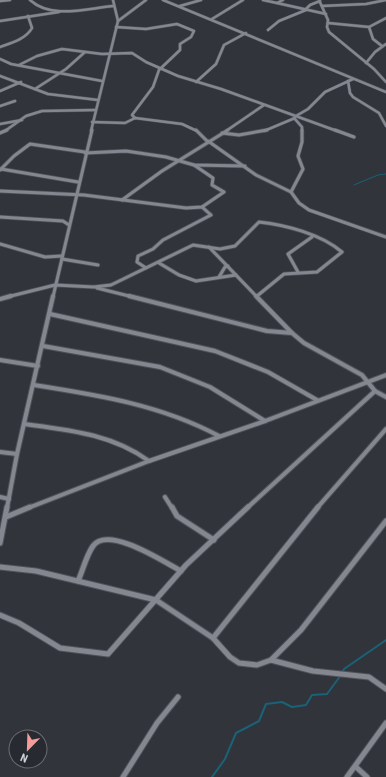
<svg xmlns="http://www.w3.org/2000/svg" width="386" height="777" font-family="'Roboto Condensed',sans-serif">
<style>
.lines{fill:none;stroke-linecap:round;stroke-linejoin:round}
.stream-far1{stroke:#196277;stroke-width:1}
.stream{stroke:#196277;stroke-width:2}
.street-far3-casing{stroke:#515258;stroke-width:3.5}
.street-far2-casing{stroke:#515258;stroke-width:4.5}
.street-far1-casing{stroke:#515258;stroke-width:6}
.street-casing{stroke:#515258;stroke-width:7}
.street-far3{stroke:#848790;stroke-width:2.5}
.street-far2{stroke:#848790;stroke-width:3}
.street-far1{stroke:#848790;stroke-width:4}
.street{stroke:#848790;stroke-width:5}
</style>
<rect width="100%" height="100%" fill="#32343b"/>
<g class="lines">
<polyline class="stream-far1" points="354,185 378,175 386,174"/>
<g class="stream">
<polyline points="342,673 344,669 386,640"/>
<polyline points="212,777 225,759 236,733 259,721 266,704 282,702 292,707 306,705 312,695 327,694 341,675"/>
</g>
<defs>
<g id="street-far3">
<path d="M30,0c22,20 57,8 84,6"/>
<polyline points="163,0 386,92"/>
<polyline points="263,0 277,3 283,0"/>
<polyline points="319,0 328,20 327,27 329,32 374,69 386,82"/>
<polyline points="0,1 10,0"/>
<polyline points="277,3 326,14"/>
<polyline points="180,6 201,0"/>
<polyline points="322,6 366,4 386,0"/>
<polyline points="305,10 310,5 320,1"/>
<polyline points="212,19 243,0"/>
<polyline points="0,21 59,12"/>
<polyline points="118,21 146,0"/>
<polyline points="328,23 369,27 373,39 382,46"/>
<polyline points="116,27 146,29 177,24 194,31 191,37 180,44 180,50 159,70 153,87 132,115 135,118"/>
<polyline points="369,27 386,18"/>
<polyline points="268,30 279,21 306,10"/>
<path d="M0,47c11,-4 26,-8 32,-19l-4,-12"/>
<polyline points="0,59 11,64 102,81"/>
<polyline points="366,63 375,52 386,44"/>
<polyline points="19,65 37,56 62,49 102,54 132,53 146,62 178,76 221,89 337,131"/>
<polyline points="0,76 48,94 98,100"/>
<polyline points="348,81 350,93 353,97 379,113 386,126"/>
<polyline points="196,82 216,64 224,45 246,33"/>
<polyline points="35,89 66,69 85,52"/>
<polyline points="0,91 21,82"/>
<polyline points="0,106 15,101"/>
<polyline points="296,116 308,109 325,92 353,79"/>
<polyline points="294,118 302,127 302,131"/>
<polyline points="92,122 125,123 135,118 182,124 197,131"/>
<polyline points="0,124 22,120"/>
<polyline points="5,131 26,116 42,111 95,110"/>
<polyline points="91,131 118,21 113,0"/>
<polyline points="226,131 264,105"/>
<polyline points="264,131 295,118"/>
</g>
<g id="street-far2">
<polyline points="196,130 207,141"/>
<polyline points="335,130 354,137"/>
<polyline points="0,133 7,130"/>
<polyline points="222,133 239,135 267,130"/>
<polyline points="208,141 256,175 291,192 299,203 309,210 386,237"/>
<polyline points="85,153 126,151 166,157 194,165 245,166"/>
<polyline points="1,169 78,182"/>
<polyline points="0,170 14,156 30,144 85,152"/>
<polyline points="0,191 84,195 186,208 202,207 224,192 212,185 213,178 194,165"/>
<polyline points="291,192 303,169 298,156 302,142 302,130"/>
<polyline points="122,200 162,171 228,130"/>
<polyline points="0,217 63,221 69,225"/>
<polyline points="0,244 45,257 62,256"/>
<polyline points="209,247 257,297"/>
<polyline points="62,259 98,265"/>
<polyline points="159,263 179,275 196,281 236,275"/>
<polyline points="146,268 137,262 138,256 153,249 163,240 211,215 202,207"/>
<polyline points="298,272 288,254 312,237"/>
<polyline points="219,277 225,267 228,266"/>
<polyline points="97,288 133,297"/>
<path d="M7,297l48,-12 39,2 17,-2 82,-40 27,4 15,-3 24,-24c27,3 62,12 83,30l-25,20 -33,2 -27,22"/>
<polyline points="53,297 92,130"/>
</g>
<g id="street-far1">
<polyline points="129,296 267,331 292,333 304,343 362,375 375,391 386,397"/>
<polyline points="256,296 292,333"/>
<polyline points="0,299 11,296"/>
<polyline points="50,314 215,351 268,372 317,400"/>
<polyline points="43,346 160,367 210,387 265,421"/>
<polyline points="0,360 38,366"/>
<path d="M34,385c64,10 127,20 185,51"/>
<path d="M24,424c45,6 88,10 125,37"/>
<polyline points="0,452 17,454"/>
<polyline points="0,497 9,499"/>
<polyline points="165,497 172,508"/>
<polyline points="7,508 17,454 53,296"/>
<polyline points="28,508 149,461 265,421 386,375"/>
<polyline points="247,508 375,391"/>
<polyline points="317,508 386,429"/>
</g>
<g id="street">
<polyline points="172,507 177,516 214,540"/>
<polyline points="6,517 30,507"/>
<polyline points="0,543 7,507"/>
<polyline points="0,567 36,571 156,600 213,638 230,657 239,663 257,665 271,660 301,630 386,521"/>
<path d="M78,581c5,-11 8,-25 15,-35 15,-21 71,16 88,25"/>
<polyline points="0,615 19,623 60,648 108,654 186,565 248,507"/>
<polyline points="213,638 318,507"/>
<polyline points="271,660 313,671 369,677 386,689"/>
<polyline points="356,767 367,777"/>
<polyline points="123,777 157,723 178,697"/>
<polyline points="347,777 386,723"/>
</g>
</defs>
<use href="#street-far3" class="street-far3-casing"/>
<use href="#street-far2" class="street-far2-casing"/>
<use href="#street-far1" class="street-far1-casing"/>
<use href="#street" class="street-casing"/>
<use href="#street-far3" class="street-far3"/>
<use href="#street-far2" class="street-far2"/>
<use href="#street-far1" class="street-far1"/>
<use href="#street" class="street"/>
</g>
<g transform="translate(28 749) rotate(203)"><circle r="19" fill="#282a31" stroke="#6c6d73"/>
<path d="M0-3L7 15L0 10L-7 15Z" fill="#f59b9a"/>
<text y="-6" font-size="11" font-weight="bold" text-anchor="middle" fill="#d1d2d7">N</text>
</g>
</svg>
